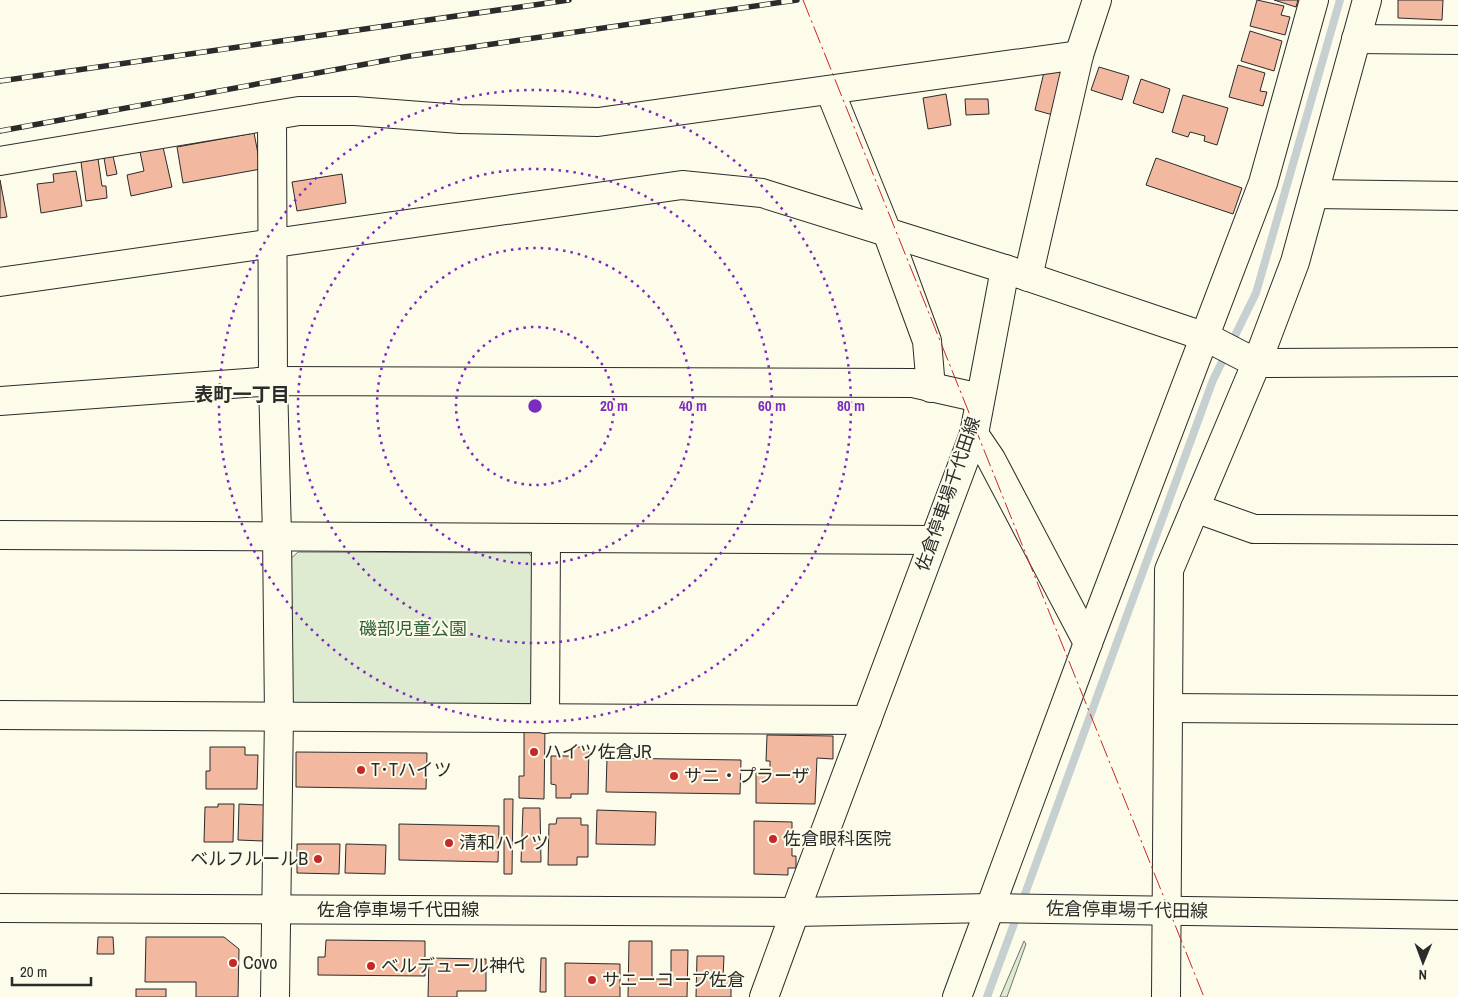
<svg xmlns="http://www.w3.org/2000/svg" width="1458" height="997" font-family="'Archivo Narrow','Noto Sans JP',sans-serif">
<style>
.green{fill:#deebd1;stroke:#74746e}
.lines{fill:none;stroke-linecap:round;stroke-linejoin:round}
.stream{stroke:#c7d0d0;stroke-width:8}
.building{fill:#f2b8a0;stroke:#2b2b2b}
.minor-casing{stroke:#2b2b2b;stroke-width:30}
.major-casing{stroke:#2b2b2b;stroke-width:30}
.minor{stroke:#fdfbea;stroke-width:28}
.major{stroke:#fdfbea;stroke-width:28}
.rail-casing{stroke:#2b2b2b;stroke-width:5.5}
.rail{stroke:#fdfbea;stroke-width:4;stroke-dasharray:11;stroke-linecap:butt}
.power{stroke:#c62828;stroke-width:1;stroke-dasharray:18 4 2.5 4;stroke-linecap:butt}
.ring{fill:none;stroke:#7b2cbf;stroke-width:2.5;stroke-dasharray:2.5 5}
.poi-dot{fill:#c62828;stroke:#fdfbea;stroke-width:2}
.labels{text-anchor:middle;stroke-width:4;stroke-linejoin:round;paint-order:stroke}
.street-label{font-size:18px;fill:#2b2b2b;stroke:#fdfbea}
.park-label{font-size:18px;fill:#34623c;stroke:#fdfbea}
.poi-label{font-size:18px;fill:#2b2b2b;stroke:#fdfbea;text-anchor:start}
.neighbourhood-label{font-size:19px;font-weight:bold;fill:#2b2b2b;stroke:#fdfbea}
.centre{fill:#7b2cbf;stroke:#fdfbea;stroke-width:2.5}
.ring-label{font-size:15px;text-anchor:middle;font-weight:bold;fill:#7b2cbf;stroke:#fdfbea;stroke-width:4;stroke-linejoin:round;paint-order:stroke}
</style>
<rect width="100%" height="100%" fill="#fdfbea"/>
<g class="green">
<polygon points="298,552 529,553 541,569 531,704 297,706 287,696 285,564"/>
<polygon points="1024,941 1026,944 1007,997 1000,997"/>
</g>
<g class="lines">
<g class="stream">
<polyline points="1022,902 1213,380 1256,293 1340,0"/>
<polyline points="987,997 1018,913"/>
</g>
</g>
<g class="building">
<polygon points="1257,0 1284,6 1281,15 1290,17 1285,35 1250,26"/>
<polygon points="1274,0 1298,0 1296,7"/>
<polygon points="1398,0 1443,0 1442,20 1398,18"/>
<polygon points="1250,31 1282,41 1274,71 1241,61"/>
<polygon points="1238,65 1265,73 1260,91 1267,92 1263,106 1229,97"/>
<polygon points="1099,67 1129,76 1122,100 1091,90"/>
<polygon points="1045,68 1063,73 1053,115 1035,110"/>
<polygon points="1141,79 1170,89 1163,113 1133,103"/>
<polygon points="946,94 951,125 928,129 923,98"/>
<polygon points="1183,95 1228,108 1217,145 1204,141 1205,136 1190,132 1188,137 1172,132"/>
<polygon points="965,99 988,99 989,114 966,115"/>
<polygon points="254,133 261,169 183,183 177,147"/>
<polygon points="163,147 172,187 131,196 127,175 144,171 140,152"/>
<polygon points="113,156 117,174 107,176 104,158"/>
<polygon points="1156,158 1242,188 1233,214 1146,185"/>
<polygon points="98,159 102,186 106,186 107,198 86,201 81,162"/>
<polygon points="76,171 82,206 41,213 37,184 54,182 53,174"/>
<polygon points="342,174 346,203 297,211 292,182"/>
<polygon points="0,180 7,217 0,218"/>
<polygon points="524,729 545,729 544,799 519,798 519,776 524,776"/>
<polygon points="767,735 833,736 833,759 817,758 815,804 756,803 756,773 770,773 770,761 766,761"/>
<polygon points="210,747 245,747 245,755 258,755 257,789 206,789 206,771 210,771"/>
<polygon points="570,747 589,747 588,794 571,794 571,798 556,798 556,785 551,784 551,756 570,756"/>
<polygon points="296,752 427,753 426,789 296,787"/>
<polygon points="607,758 741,760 740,794 606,792"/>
<polygon points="504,799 513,799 512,874 504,874"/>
<polygon points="218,804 234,804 233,842 204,842 205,807 218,807"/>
<polygon points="239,804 264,805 263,841 238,840"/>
<polygon points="523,808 540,808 541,862 521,862"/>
<polygon points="597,810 656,812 655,845 596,844"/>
<polygon points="557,818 581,818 581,825 588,825 588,857 577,857 577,865 548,865 549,824 556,824"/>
<polygon points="754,821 792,822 792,856 796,856 796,868 788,868 788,875 754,874"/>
<polygon points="399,824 499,826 498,862 399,860"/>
<polygon points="297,844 340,844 339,874 297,873"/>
<polygon points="346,844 386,845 385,874 345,873"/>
<polygon points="98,937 113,937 114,954 97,954"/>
<polygon points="146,937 224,937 239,949 238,997 196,997 196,982 145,982"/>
<polygon points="326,940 425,941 425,976 318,975 318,957 325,957"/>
<polygon points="629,941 652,941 652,976 654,979 671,979 671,950 688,950 687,997 628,997"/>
<polygon points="697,956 724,956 723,978 731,978 731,997 696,997"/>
<polygon points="429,958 486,959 486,991 457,991 457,997 428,997"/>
<polygon points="541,958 546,958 546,992 540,992"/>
<polygon points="565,963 620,964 620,997 565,997"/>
<rect x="136" y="989" width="30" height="8"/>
</g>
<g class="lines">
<defs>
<g id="minor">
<polyline points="1356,39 1458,40"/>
<polyline points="830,91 887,232 927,341 931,388"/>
<polyline points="272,116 273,381 277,536 279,715 275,997"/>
<polyline points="0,161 299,111 355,111 460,119 598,122 1079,55"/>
<polyline points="1314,194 1458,196"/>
<polyline points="1028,277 1079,55 1097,0"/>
<polyline points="0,282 682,185 762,193 1005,269"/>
<polyline points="1206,337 1256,363 1458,362"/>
<polyline points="0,401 273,381 913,383 980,398"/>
<polyline points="974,434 991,459 1088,643"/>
<polyline points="1195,508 1254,529 1458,530"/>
<polyline points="0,535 933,540"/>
<polyline points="1169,708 1458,710"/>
<polyline points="0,715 867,720"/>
<polyline points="545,719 546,538"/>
<polyline points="764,997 795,912"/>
<polyline points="957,997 1088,643 1263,183 1314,0"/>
<polyline points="1166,997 1169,570 1261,352 1295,262 1367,0"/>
</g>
<g id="major">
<polyline points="0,908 795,912 990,908 1458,915"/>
<polyline points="795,912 974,434 1005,269 1206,337"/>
</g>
</defs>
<use href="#minor" class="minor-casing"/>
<use href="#major" class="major-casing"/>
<use href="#minor" class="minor"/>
<use href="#major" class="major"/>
<defs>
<g id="rail">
<polyline points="0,81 569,0"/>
<polyline points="0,131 410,56 797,0"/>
</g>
</defs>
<use href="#rail" class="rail-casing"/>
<use href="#rail" class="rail"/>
<polyline class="power" points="803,0 1204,997"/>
</g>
<g class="ring">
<circle cx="535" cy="406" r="79"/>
<circle cx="535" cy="406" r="158"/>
<circle cx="535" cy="406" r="237"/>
<circle cx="535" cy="406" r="316"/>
</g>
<g class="poi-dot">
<circle cx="534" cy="752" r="5"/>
<circle cx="361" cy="770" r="5"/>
<circle cx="674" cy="776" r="5"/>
<circle cx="773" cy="839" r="5"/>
<circle cx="449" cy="843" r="5"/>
<circle cx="318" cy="859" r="5"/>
<circle cx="233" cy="963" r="5"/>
<circle cx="371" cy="966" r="5"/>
<circle cx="592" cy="980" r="5"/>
</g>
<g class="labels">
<g class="street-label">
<text transform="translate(948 494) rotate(-71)" y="6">佐倉停車場千代田線</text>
<text x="398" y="916">佐倉停車場千代田線</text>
<text transform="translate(1127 910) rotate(1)" y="6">佐倉停車場千代田線</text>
</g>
<g class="park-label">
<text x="413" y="635">磯部児童公園</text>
</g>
<g class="poi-label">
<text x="544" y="758">ハイツ佐倉JR</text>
<text x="371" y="776">T･Tハイツ</text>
<text x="684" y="782">サニ・プラーザ</text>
<text x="783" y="845">佐倉眼科医院</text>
<text x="459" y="849">清和ハイツ</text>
<text x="308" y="865" text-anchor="end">ベルフルールB</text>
<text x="243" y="969">Covo</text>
<text x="381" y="972">ベルデュール神代</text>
<text x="602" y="986">サニーコープ佐倉</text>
</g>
<g class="neighbourhood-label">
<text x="242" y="401">表町一丁目</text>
</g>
</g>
<circle cx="535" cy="406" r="8" class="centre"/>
<g class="ring-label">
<text x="614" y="411">20 m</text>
<text x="693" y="411">40 m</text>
<text x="772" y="411">60 m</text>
<text x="851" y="411">80 m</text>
</g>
<g transform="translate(1423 962) rotate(181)" stroke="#fdfbea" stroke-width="4" paint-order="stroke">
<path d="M0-4L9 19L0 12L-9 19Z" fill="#2b2b2b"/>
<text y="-8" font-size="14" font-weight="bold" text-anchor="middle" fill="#2b2b2b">N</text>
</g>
<path d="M12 977v8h79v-8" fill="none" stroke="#2b2b2b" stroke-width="2.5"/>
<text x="20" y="977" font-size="15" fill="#2b2b2b" stroke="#fdfbea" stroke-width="4" paint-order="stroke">20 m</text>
</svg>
